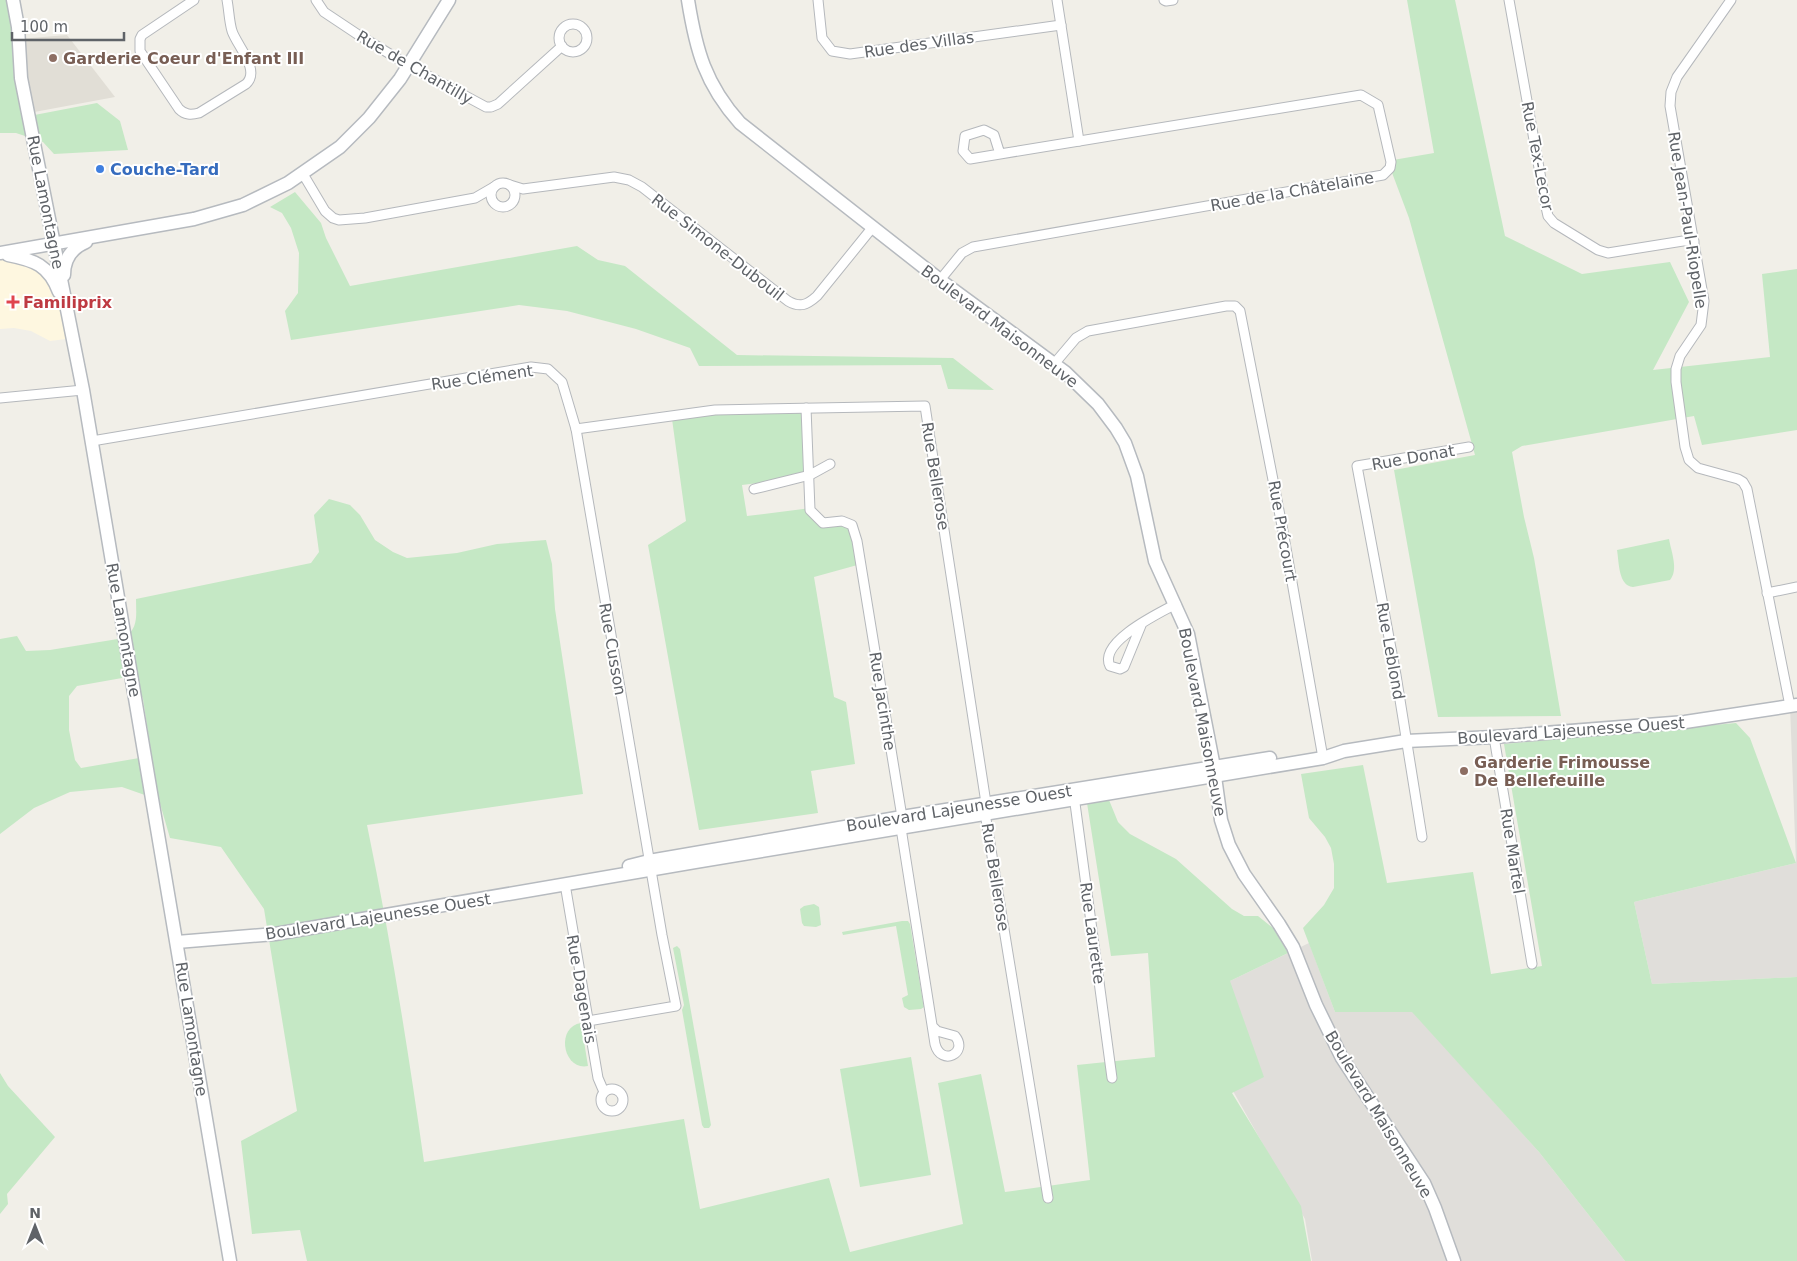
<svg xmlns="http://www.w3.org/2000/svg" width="1797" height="1261" font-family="'DejaVu Sans',sans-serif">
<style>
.commercial{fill:#fef7e0}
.industrial{fill:#e0deda}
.education{fill:#e1ded6}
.green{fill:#c5e8c5;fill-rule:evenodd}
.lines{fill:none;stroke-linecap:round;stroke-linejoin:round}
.street-casing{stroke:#b5b8bc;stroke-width:11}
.secondary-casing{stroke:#b6babf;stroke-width:15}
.street{stroke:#fff;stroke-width:9}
.secondary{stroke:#fff;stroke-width:12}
.education-dot{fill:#8d6e63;stroke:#fff;stroke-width:2}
.shop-dot{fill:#3f7fe0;stroke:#fff;stroke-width:2}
.health-dot{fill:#e0444e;stroke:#fff;stroke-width:2}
.labels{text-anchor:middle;stroke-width:4;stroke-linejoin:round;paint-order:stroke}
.street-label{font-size:16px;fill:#5f6368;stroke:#fff}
.education-label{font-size:16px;font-weight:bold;fill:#785e54;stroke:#fff;text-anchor:start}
.shop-label{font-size:16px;font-weight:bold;fill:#366cbe;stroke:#fff;text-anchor:start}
.health-label{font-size:16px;font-weight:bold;fill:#be3a42;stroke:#fff;text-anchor:start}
</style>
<rect width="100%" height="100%" fill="#f1efe8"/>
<polygon class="commercial" points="0,257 27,260 52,278 62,310 66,339 50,341 31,331 14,328 0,329"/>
<g class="industrial">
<polygon points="1797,705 1797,977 1652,984 1634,902 1796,863 1790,706"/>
<polygon points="1309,943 1335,1012 1412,1011 1539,1152 1625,1261 1312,1261 1305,1219 1233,1091 1230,981"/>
</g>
<polygon class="education" points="67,35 115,97 29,113 19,39"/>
<g class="green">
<polygon points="0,0 13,0 19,39 11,31 24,117 97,103 120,121 128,150 54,154 43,142 16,133 0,133"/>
<polygon points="1407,0 1455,0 1505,236 1582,274 1670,262 1689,302 1653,370 1770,357 1762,274 1797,269 1797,430 1702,445 1694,416 1522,446 1512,452 1524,517 1534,558 1561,716 1438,717 1394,470 1475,455 1409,218 1391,170 1393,160 1434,153"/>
<polygon points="295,192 321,223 326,238 350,286 577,246 598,260 625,266 737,355 953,358 994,390 948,389 941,365 699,366 690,348 636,329 567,311 519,305 291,340 285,311 298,293 299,253 291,228 282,213 270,207"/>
<polygon points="806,408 807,477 742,485 747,516 811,508 824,523 851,526 861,564 814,577 834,697 846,702 855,764 811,771 818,813 699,830 648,545 686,521 672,419 713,410"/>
<path d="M329,499l21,6 10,10 15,25 18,12 14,6 50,-5 40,-9 49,-4 6,24 3,45 28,185 -216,31c23,111 41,224 57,337l260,-43 16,90 129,-31 21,74 113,-28 -25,-141 43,-9 24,118 85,-12 -13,-115 78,-8 -7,-104 -37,3 -24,-153 22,-3 9,22 12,12 46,25 56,50 12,7h14l15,12 15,25 -58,28 34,96 -32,16 69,113 10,55h-1004l-7,-31 -48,4 -11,-93 56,-30 -33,-202 -43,-62 -51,-9 -11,-38 -37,-13 -52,5 -36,16 -34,26v-195l17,-3 9,15 24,-1 74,-12c15,-10 12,-23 12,-39l175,-36 8,-11 -5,-37zM122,678h13l8,21 7,46 -5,12 -64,11 -6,-8 -6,-30v-34l8,-10z"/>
<path d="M1669,539c2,12 10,31 1,41l-37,7c-15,-1 -14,-26 -16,-37z"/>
<polygon points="1736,723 1750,738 1796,863 1634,902 1652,984 1797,977 1797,1261 1625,1261 1539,1152 1412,1012 1335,1012 1303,928 1324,905 1334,888 1334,864 1331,848 1325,837 1309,818 1301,774 1363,765 1387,883 1473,872 1491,974 1542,966 1504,744"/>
<polygon points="814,904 819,907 821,925 816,927 804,926 802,923 800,909 804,906"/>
<polygon points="902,921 908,921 910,924 923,1002 924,1007 921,1009 909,1010 904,1007 902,998 908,995 896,926 843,935 842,932"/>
<polygon points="677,946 680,949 711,1125 709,1128 704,1128 702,1125 682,1010 684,1005 673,948"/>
<path d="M581,1023l7,43c-25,5 -33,-39 -7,-43z"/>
<polygon points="911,1057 931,1175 860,1187 840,1069"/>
<polygon points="0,1073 8,1086 55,1137 7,1194 8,1204 0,1214"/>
</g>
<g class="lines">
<defs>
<g id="street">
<path d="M194,0l-52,35 -2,4v12l39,58c6,6 12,6 20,4l47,-29c15,-14 -9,-38 -14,-53 -3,-10 -3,-21 -5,-31"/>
<polyline points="316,0 324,12 357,34 408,65 486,107 491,107 498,104 562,46"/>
<polyline points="818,0 822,38 832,51 850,54 1061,25"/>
<polyline points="1057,0 1079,141"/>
<polyline points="1164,0 1166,1 1173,0"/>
<polyline points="1509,0 1546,207 1548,216 1554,223 1598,250 1608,253 1683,241 1694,241"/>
<polyline points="1731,0 1677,77 1671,92 1670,106 1704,301 1701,325 1680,356 1676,369 1676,382 1685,447 1689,460 1698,468 1738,479 1743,482 1747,489 1790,706"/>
<circle cx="573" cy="38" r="14"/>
<polyline points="303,174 325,211 333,218 339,220 365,218 475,198 494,187"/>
<circle cx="503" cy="195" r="12"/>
<path d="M510,185l13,4 91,-12 15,3 13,7 146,114c12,7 19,4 29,-5l55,-68"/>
<polyline points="940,280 962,253 973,247 1383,175 1390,168 1391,162 1378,105 1361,95 1000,154 970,159 963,151 965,136 984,130 994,135 1000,154"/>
<polyline points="1054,364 1076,338 1088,331 1226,306 1235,306 1240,311 1283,531 1323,758"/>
<polyline points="0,398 83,390"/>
<path d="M806,408l4,102 13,13 19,-2 10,4 5,16 45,276 -1,11 2,13 32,203c6,23 34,9 20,-8l-18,-5 -4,-4"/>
<polyline points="576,429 662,935 676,1006 588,1021"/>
<polyline points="92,441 531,367 548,369 562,382 576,429 715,410 925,406 986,803 985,813 1048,1198"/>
<polyline points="754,489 810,475 830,464"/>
<polyline points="1767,593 1797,587"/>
<path d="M1142,623l-18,44 -4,2 -10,-3c-12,-24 49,-53 66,-62"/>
<polyline points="1494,737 1532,964"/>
<polyline points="1074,796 1112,1078"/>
<polyline points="1422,837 1396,675 1357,466 1469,447"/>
<polyline points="565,884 598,1078 604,1092"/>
<circle cx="612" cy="1100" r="11"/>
</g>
<g id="secondary">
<polyline points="13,0 18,27 21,78 83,390 230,1261"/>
<path d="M688,0c8,50 17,84 52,123l200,157 125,92 33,32 18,24 9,15 12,33 18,85 33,73 25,128 8,58 8,25 15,29 35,50 14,23 23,58 26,53 82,125 11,25 19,53"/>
<polyline points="0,253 194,219 243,205 288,183 340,147 369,118 400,79 449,0"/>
<path d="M8,255c26,5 41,10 51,37"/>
<path d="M64,275c0,-15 7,-27 22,-33"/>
<polyline points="629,866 649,861 902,817 1270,758"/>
<polyline points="177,942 275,934 695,862 1323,758 1344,751 1406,741 1494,737 1685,722 1797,705"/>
</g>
</defs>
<use href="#street" class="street-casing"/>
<use href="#secondary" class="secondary-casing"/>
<use href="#street" class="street"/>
<use href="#secondary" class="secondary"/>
</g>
<g class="education-dot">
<circle cx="53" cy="58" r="5"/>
<circle cx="1464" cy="771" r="5"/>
</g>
<circle class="shop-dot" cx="100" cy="169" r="5"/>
<path class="health-dot" d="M10.5 294.5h5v5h5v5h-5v5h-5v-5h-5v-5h5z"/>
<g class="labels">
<g class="street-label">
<text transform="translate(919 44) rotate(-8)" y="6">Rue des Villas</text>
<text transform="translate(415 67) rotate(30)" y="6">Rue de Chantilly</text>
<text transform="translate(1538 156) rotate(79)" y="6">Rue Tex-Lecor</text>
<text transform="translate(1292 191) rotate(-10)" y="6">Rue de la Châtelaine</text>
<text transform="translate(46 202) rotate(79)" y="6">Rue Lamontagne</text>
<text transform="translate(1688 220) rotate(81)" y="6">Rue Jean-Paul-Riopelle</text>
<text transform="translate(718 247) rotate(38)" y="6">Rue Simone-Dubouil</text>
<text transform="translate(1000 326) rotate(37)" y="6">Boulevard Maisonneuve</text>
<text transform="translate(482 377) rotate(-8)" y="6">Rue Clément</text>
<text transform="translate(1413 457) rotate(-10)" y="6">Rue Donat</text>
<text transform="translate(936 476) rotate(81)" y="6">Rue Bellerose</text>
<text transform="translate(1283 531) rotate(80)" y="6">Rue Précourt</text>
<text transform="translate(124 630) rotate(80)" y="6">Rue Lamontagne</text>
<text transform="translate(613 649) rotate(80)" y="6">Rue Cusson</text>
<text transform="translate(1391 651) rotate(80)" y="6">Rue Leblond</text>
<text transform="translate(883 701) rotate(81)" y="6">Rue Jacinthe</text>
<text transform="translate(1203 722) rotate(79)" y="6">Boulevard Maisonneuve</text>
<text transform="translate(1571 730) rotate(-4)" y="6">Boulevard Lajeunesse Ouest</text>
<text transform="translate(959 808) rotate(-9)" y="6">Boulevard Lajeunesse Ouest</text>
<text transform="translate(1513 851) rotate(81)" y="6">Rue Martel</text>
<text transform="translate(996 877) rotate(81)" y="6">Rue Bellerose</text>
<text transform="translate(378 916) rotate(-9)" y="6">Boulevard Lajeunesse Ouest</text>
<text transform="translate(1093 933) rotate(82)" y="6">Rue Laurette</text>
<text transform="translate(582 989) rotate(80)" y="6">Rue Dagenais</text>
<text transform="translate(192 1029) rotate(81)" y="6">Rue Lamontagne</text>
<text transform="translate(1379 1114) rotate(59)" y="6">Boulevard Maisonneuve</text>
</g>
<g class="education-label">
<text x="63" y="64">Garderie Coeur d'Enfant III</text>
<text x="1474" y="768">Garderie Frimousse<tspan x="1474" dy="18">De Bellefeuille</tspan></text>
</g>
<g class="shop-label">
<text x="110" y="175">Couche-Tard</text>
</g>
<g class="health-label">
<text x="23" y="308">Familiprix</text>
</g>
</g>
<g transform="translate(35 1226)" stroke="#ffffff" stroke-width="4" paint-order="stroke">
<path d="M0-4L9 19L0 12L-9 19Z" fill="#5f6368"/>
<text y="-8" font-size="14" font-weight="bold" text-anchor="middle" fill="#5f6368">N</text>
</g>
<path d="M12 32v8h112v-8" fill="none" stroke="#5f6368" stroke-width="2.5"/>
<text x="20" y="32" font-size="15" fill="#5f6368" stroke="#ffffff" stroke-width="4" paint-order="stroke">100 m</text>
</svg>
